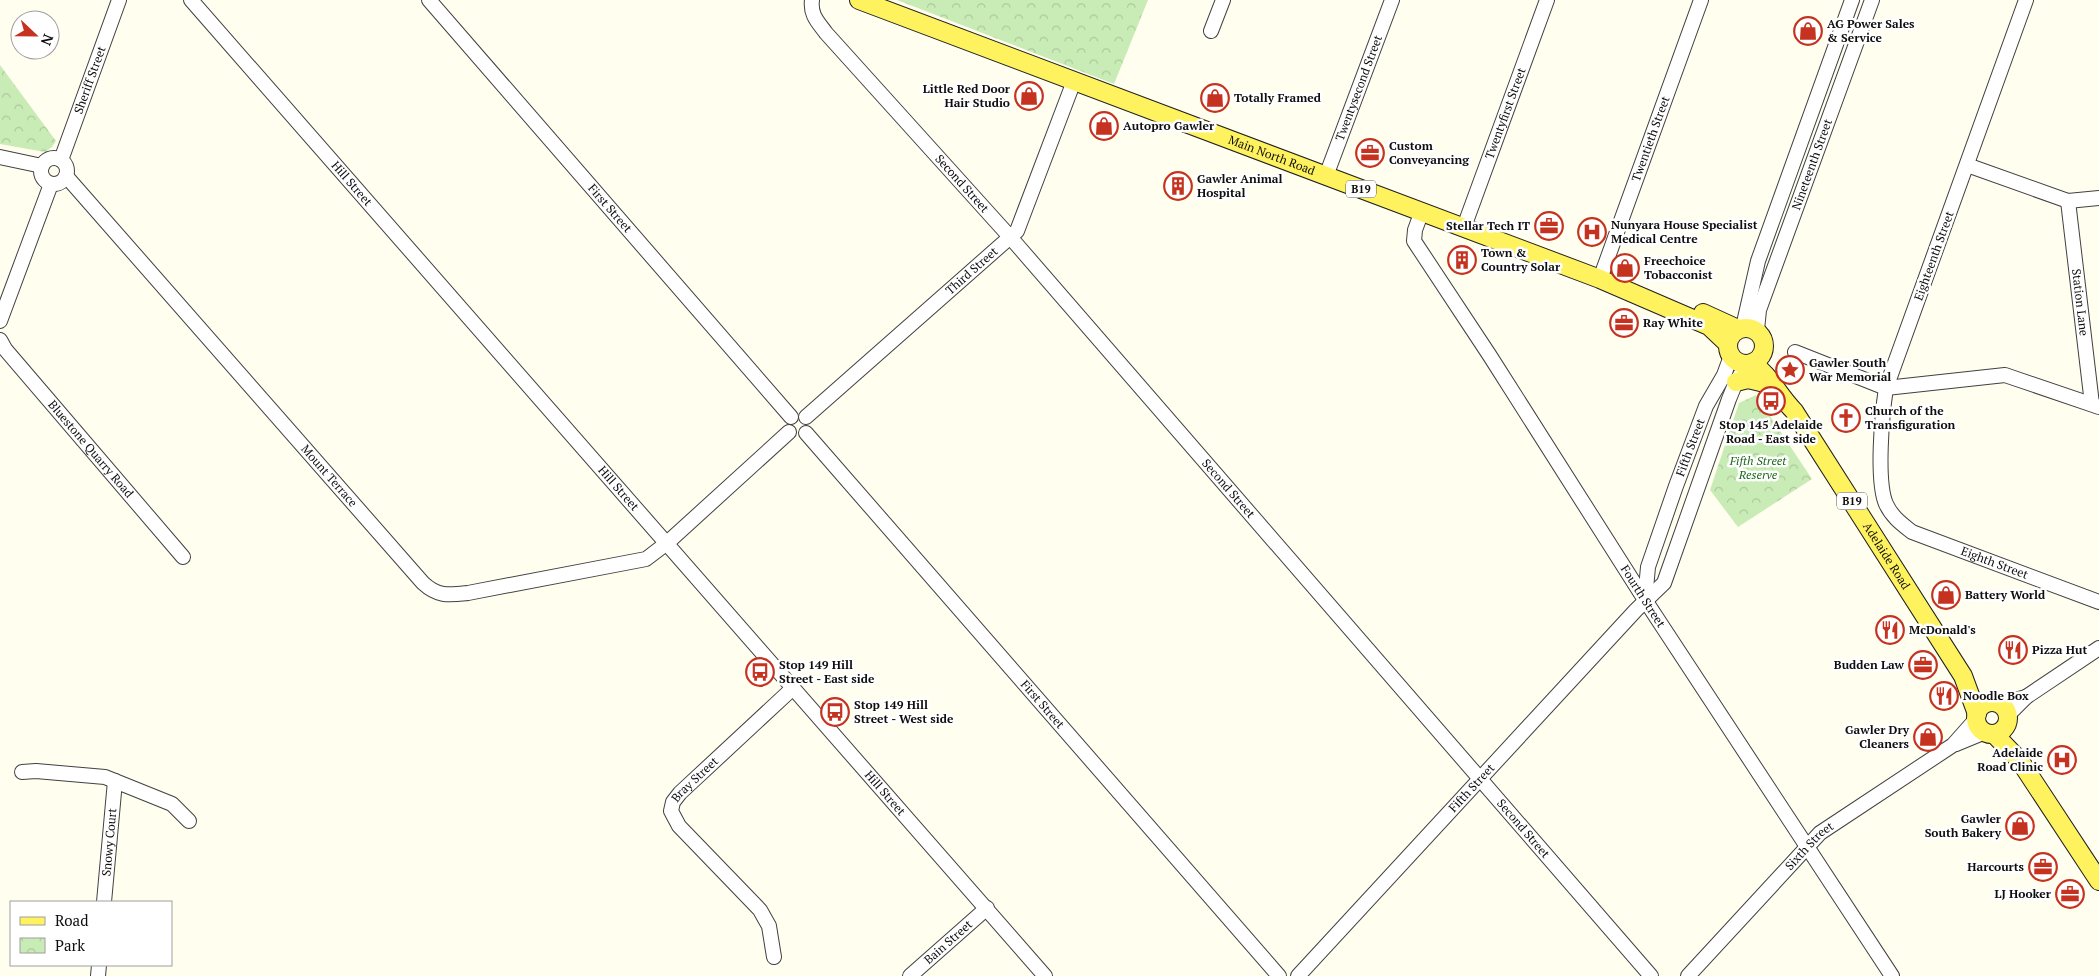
<svg xmlns="http://www.w3.org/2000/svg" width="2099" height="976" font-family="'PT Serif',serif">
<style>
.park{fill:url(#park-crowns)}
.lines{fill:none;stroke-linecap:round;stroke-linejoin:round}
.minor-casing{stroke:#414141;stroke-width:16}
.major-casing{stroke:#1f1f1f;stroke-width:20}
.minor{stroke:#fff;stroke-width:14}
.major{stroke:#fff25f;stroke-width:18}
.labels{text-anchor:middle;stroke-width:5;stroke-linejoin:round;paint-order:stroke}
.shield{fill:#fff;stroke:#565656;stroke-width:1}
.shield-label{font-size:11px;font-weight:bold;fill:#0e0e0e}
.poi-label{font-size:12px;font-weight:bold;fill:#0e0e0e;stroke:#fff;text-anchor:start}
.street-label{font-size:12px;fill:#0e0e0e;stroke:#fff}
.park-label{font-size:12px;font-style:italic;fill:#1e691b;stroke:#fff}
</style>
<defs>
<pattern id="park-crowns" width="20" height="18" patternUnits="userSpaceOnUse" patternTransform="scale(1.25)"><rect width="20" height="18" fill="#c9ecb6"/><path d="M2 6a3 3 0 1 1 6 0M12 15a3 3 0 1 1 6 0" fill="none" stroke="#abc99b"/></pattern>
</defs>
<rect width="100%" height="100%" fill="#fffeef"/>
<g class="park">
<polygon points="897,0 1148,0 1114,84"/>
<polygon points="0,65 56,141 52,147 45,152 0,144"/>
<polygon points="1756,395 1812,479 1738,527 1710,490 1739,403"/>
</g>
<g class="lines">
<defs>
<g id="minor">
<path id="s1" d="M191,0l854,976"/>
<path id="s2" d="M429,0l362,417"/>
<path id="s3" d="M812,0c-2,15 6,22 14,33l185,205 640,738"/>
<path id="s4" d="M2026,0l-140,388c-4,26 -10,93 0,116 6,13 16,20 26,28l187,70"/>
<polyline points="1211,31 1223,0"/>
<polyline points="0,157 42,166"/>
<circle cx="54" cy="171" r="13"/>
<path id="s5" d="M61,160l58,-160"/>
<polyline points="1967,165 2068,201 2099,198"/>
<path id="s6" d="M66,176l357,407c15,14 26,12 45,10l178,-34 21,-16 122,-111"/>
<path id="s7" d="M1326,176l66,-176"/>
<path id="s8" d="M2068,201l24,203"/>
<path id="s9" d="M1422,211l-7,19 -1,11 76,115 155,244 247,376"/>
<path id="s10" d="M1464,227l83,-227"/>
<path id="s11" d="M1600,279l101,-279"/>
<polyline points="0,321 51,184"/>
<polyline points="1743,327 1758,261 1852,0"/>
<path id="s12" d="M1757,330l2,-20 113,-310"/>
<path id="s13" d="M0,340l5,9 178,208"/>
<polyline points="1795,352 1886,388 2005,375 2099,407"/>
<path id="s14" d="M806,417l211,-186 57,-150"/>
<path id="s15" d="M806,433l473,543"/>
<path id="s16" d="M1645,600l3,-33 28,-81 30,-80 18,-31 7,-19"/>
<polyline points="2000,704 2026,697"/>
<polyline points="2008,715 2026,697 2099,648"/>
<polyline points="1956,744 1985,732"/>
<polyline points="22,772 36,771 105,777 172,804 189,821"/>
<path id="s17" d="M104,902l11,-121"/>
<path id="s18" d="M774,957l-5,-31 -9,-16 -81,-84 -8,-15 2,-9 7,-9 113,-105"/>
<polyline points="98,976 99,965"/>
<path id="s19" d="M910,976l77,-68"/>
<path id="s20" d="M1298,976l338,-366 28,-27 65,-184 7,-17 11,-18"/>
<path id="s21" d="M1688,976l132,-143 133,-88 24,-27"/>
</g>
<g id="major">
<path id="s22" d="M859,0l741,279 109,47 19,18"/>
<polyline points="1703,313 1738,329"/>
<circle cx="1746" cy="346" r="18"/>
<path id="s23" d="M1752,363c18,12 26,32 42,48l169,265 14,38"/>
<polyline points="1736,382 1748,379 1773,385"/>
<circle cx="1992" cy="718" r="16"/>
<polyline points="1994,734 2020,761 2099,881"/>
</g>
</defs>
<use href="#minor" class="minor-casing"/>
<use href="#major" class="major-casing"/>
<use href="#minor" class="minor"/>
<use href="#major" class="major"/>
</g>
<defs>
<symbol id="shop-ring" viewBox="-11 -11 22 22"><circle r="9.5" fill="#fff" stroke="#c5321f" stroke-width="1.5"/><path d="M-5-2.5h2.3a2.7 3.5 0 0 1 5.4 0H5L5.5 6h-11ZM-1.5-2.5h3a1.5 2.3 0 0 0-3 0Z" fill="#c5321f"/></symbol>
<symbol id="office-ring" viewBox="-11 -11 22 22"><circle r="9.5" fill="#fff" stroke="#c5321f" stroke-width="1.5"/><path d="M-6-3h4V-5.5h4V-3h4V5H-6ZM-1-4.5V-3h2v-1.5ZM-6 0V1H6V0Z" fill="#c5321f"/></symbol>
<symbol id="building-ring" viewBox="-11 -11 22 22"><circle r="9.5" fill="#fff" stroke="#c5321f" stroke-width="1.5"/><path d="M-4-6H4V6H1V3H-1V6H-4ZM-2.5-4.3h1.7v1.8h-1.7ZM.8-4.3h1.7v1.8H.8ZM-2.5-1h1.7V.8h-1.7ZM.8-1h1.7V.8H.8Z" fill="#c5321f"/></symbol>
<symbol id="hospital-ring" viewBox="-11 -11 22 22"><circle r="9.5" fill="#fff" stroke="#c5321f" stroke-width="1.5"/><path d="M-5-5h3v3.5h4V-5h3V5h-3V1.5h-4V5h-3Z" fill="#c5321f"/></symbol>
<symbol id="sight-ring" viewBox="-11 -11 22 22"><circle r="9.5" fill="#fff" stroke="#c5321f" stroke-width="1.5"/><path d="M0-6L1.8-2.2L6-1.7L2.9 1.2L3.7 5.4L0 3.3L-3.7 5.4L-2.9 1.2L-6-1.7L-1.8-2.2Z" fill="#c5321f"/></symbol>
<symbol id="bus-ring" viewBox="-11 -11 22 22"><circle r="9.5" fill="#fff" stroke="#c5321f" stroke-width="1.5"/><path d="M-5-6H5V4H4V6H2V4H-2V6H-4V4H-5ZM-3.5-4V0h7V-4ZM-3.5 1.2v1.5H-2V1.2ZM2 1.2v1.5H3.5V1.2Z" fill="#c5321f"/></symbol>
<symbol id="church-ring" viewBox="-11 -11 22 22"><circle r="9.5" fill="#fff" stroke="#c5321f" stroke-width="1.5"/><path d="M-1.2-6h2.4v3.5h3.3v2.4h-3.3V6h-2.4V-.1h-3.3v-2.4h3.3Z" fill="#c5321f"/></symbol>
<symbol id="restaurant-ring" viewBox="-11 -11 22 22"><circle r="9.5" fill="#fff" stroke="#c5321f" stroke-width="1.5"/><path d="M-5-6h1v4h1v-4h1v4h1v-4h1v5L-1.5 .5V6h-2V.5L-5-1ZM5-6V6H3V1.5H1.5Q1.5-4 5-6Z" fill="#c5321f"/></symbol>
</defs>
<g fill-rule="evenodd">
<use href="#shop-ring" x="1792" y="15" width="32" height="32"/>
<use href="#shop-ring" x="1013" y="80" width="32" height="32"/>
<use href="#shop-ring" x="1199" y="82" width="32" height="32"/>
<use href="#shop-ring" x="1088" y="110" width="32" height="32"/>
<use href="#office-ring" x="1354" y="137" width="32" height="32"/>
<use href="#building-ring" x="1162" y="170" width="32" height="32"/>
<use href="#office-ring" x="1533" y="210" width="32" height="32"/>
<use href="#hospital-ring" x="1576" y="216" width="32" height="32"/>
<use href="#building-ring" x="1446" y="244" width="32" height="32"/>
<use href="#shop-ring" x="1609" y="252" width="32" height="32"/>
<use href="#office-ring" x="1608" y="307" width="32" height="32"/>
<use href="#sight-ring" x="1774" y="354" width="32" height="32"/>
<use href="#bus-ring" x="1755" y="385" width="32" height="32"/>
<use href="#church-ring" x="1830" y="402" width="32" height="32"/>
<use href="#shop-ring" x="1930" y="579" width="32" height="32"/>
<use href="#restaurant-ring" x="1874" y="614" width="32" height="32"/>
<use href="#restaurant-ring" x="1997" y="634" width="32" height="32"/>
<use href="#office-ring" x="1907" y="649" width="32" height="32"/>
<use href="#bus-ring" x="744" y="656" width="32" height="32"/>
<use href="#restaurant-ring" x="1928" y="680" width="32" height="32"/>
<use href="#bus-ring" x="819" y="696" width="32" height="32"/>
<use href="#shop-ring" x="1912" y="721" width="32" height="32"/>
<use href="#hospital-ring" x="2046" y="744" width="32" height="32"/>
<use href="#shop-ring" x="2004" y="810" width="32" height="32"/>
<use href="#office-ring" x="2027" y="851" width="32" height="32"/>
<use href="#office-ring" x="2054" y="878" width="32" height="32"/>
</g>
<g class="labels">
<g class="shield">
<rect x="1346" y="180.5" width="30" height="17" rx="4"/>
<rect x="1837" y="492.5" width="30" height="17" rx="4"/>
</g>
<g class="shield-label">
<text x="1361" y="193">B19</text>
<text x="1852" y="505">B19</text>
</g>
<g class="poi-label">
<text x="1827" y="28">AG Power Sales<tspan x="1827" dy="14">&amp; Service</tspan></text>
<text x="1010" y="93" text-anchor="end">Little Red Door<tspan x="1010" dy="14">Hair Studio</tspan></text>
<text x="1234" y="102">Totally Framed</text>
<text x="1123" y="130">Autopro Gawler</text>
<text x="1389" y="150">Custom<tspan x="1389" dy="14">Conveyancing</tspan></text>
<text x="1197" y="183">Gawler Animal<tspan x="1197" dy="14">Hospital</tspan></text>
<text x="1611" y="229">Nunyara House Specialist<tspan x="1611" dy="14">Medical Centre</tspan></text>
<text x="1530" y="230" text-anchor="end">Stellar Tech IT</text>
<text x="1481" y="257">Town &amp;<tspan x="1481" dy="14">Country Solar</tspan></text>
<text x="1644" y="265">Freechoice<tspan x="1644" dy="14">Tobacconist</tspan></text>
<text x="1643" y="327">Ray White</text>
<text x="1809" y="367">Gawler South<tspan x="1809" dy="14">War Memorial</tspan></text>
<text x="1865" y="415">Church of the<tspan x="1865" dy="14">Transfiguration</tspan></text>
<text x="1771" y="429" text-anchor="middle">Stop 145 Adelaide<tspan x="1771" dy="14">Road - East side</tspan></text>
<text x="1965" y="599">Battery World</text>
<text x="1909" y="634">McDonald's</text>
<text x="2032" y="654">Pizza Hut</text>
<text x="779" y="669">Stop 149 Hill<tspan x="779" dy="14">Street - East side</tspan></text>
<text x="1904" y="669" text-anchor="end">Budden Law</text>
<text x="1963" y="700">Noodle Box</text>
<text x="854" y="709">Stop 149 Hill<tspan x="854" dy="14">Street - West side</tspan></text>
<text x="1909" y="734" text-anchor="end">Gawler Dry<tspan x="1909" dy="14">Cleaners</tspan></text>
<text x="2043" y="757" text-anchor="end">Adelaide<tspan x="2043" dy="14">Road Clinic</tspan></text>
<text x="2001" y="823" text-anchor="end">Gawler<tspan x="2001" dy="14">South Bakery</tspan></text>
<text x="2024" y="871" text-anchor="end">Harcourts</text>
<text x="2051" y="898" text-anchor="end">LJ Hooker</text>
</g>
<g class="street-label">
<text dy="4" stroke="none"><textPath href="#s5" startOffset="85">Sheriff Street</textPath></text>
<text dy="4" stroke="none"><textPath href="#s7" startOffset="94">Twentysecond Street</textPath></text>
<text dy="4" stroke="none"><textPath href="#s10" startOffset="121">Twentyfirst Street</textPath></text>
<text dy="4" stroke="none"><textPath href="#s11" startOffset="149">Twentieth Street</textPath></text>
<text dy="4" stroke="none"><textPath href="#s22" startOffset="441">Main North Road</textPath></text>
<text dy="4" stroke="none"><textPath href="#s12" startOffset="175">Nineteenth Street</textPath></text>
<text dy="4" stroke="none"><textPath href="#s1" startOffset="244">Hill Street</textPath></text>
<text dy="4" stroke="none"><textPath href="#s3" startOffset="240">Second Street</textPath></text>
<text dy="4" stroke="none"><textPath href="#s2" startOffset="276">First Street</textPath></text>
<text transform="translate(1934 256) rotate(-70)" y="4">Eighteenth Street</text>
<text dy="4" stroke="none"><textPath href="#s14" startOffset="221">Third Street</textPath></text>
<text dy="4" stroke="none"><textPath href="#s8" startOffset="102">Station Lane</textPath></text>
<text dy="4" stroke="none"><textPath href="#s16" startOffset="160">Fifth Street</textPath></text>
<text dy="4" stroke="none"><textPath href="#s13" startOffset="142">Bluestone Quarry Road</textPath></text>
<text dy="4" stroke="none"><textPath href="#s6" startOffset="399">Mount Terrace</textPath></text>
<text dy="4" stroke="none"><textPath href="#s1" startOffset="649">Hill Street</textPath></text>
<text dy="4" stroke="none"><textPath href="#s3" startOffset="645">Second Street</textPath></text>
<text dy="4" stroke="none"><textPath href="#s23" startOffset="236">Adelaide Road</textPath></text>
<text dy="4" stroke="none"><textPath href="#s4" startOffset="656">Eighth Street</textPath></text>
<text dy="4" stroke="none"><textPath href="#s9" startOffset="454">Fourth Street</textPath></text>
<text dy="4" stroke="none"><textPath href="#s15" startOffset="360">First Street</textPath></text>
<text dy="4" stroke="none"><textPath href="#s18" startOffset="224">Bray Street</textPath></text>
<text dy="4" stroke="none"><textPath href="#s20" startOffset="256">Fifth Street</textPath></text>
<text dy="4" stroke="none"><textPath href="#s1" startOffset="1054">Hill Street</textPath></text>
<text dy="4" stroke="none"><textPath href="#s3" startOffset="1095">Second Street</textPath></text>
<text dy="4" stroke="none"><textPath href="#s17" startOffset="60">Snowy Court</textPath></text>
<text dy="4" stroke="none"><textPath href="#s21" startOffset="178">Sixth Street</textPath></text>
<text dy="4" stroke="none"><textPath href="#s19" startOffset="51">Bain Street</textPath></text>
</g>
<g class="park-label">
<text x="1758" y="465">Fifth Street<tspan x="1758" dy="14">Reserve</tspan></text>
</g>
</g>
<rect x="10" y="901" width="162" height="65" fill="#ffffff" stroke="#9f9f9f"/>
<rect x="20" y="917" width="25" height="8" fill="#fff25f" stroke="#9f9f9f"/>
<text x="55" y="926" font-size="15" fill="#0e0e0e">Road</text>
<rect x="20" y="938" width="25" height="15" fill="url(#park-crowns)" stroke="#9f9f9f"/>
<text x="55" y="951" font-size="15" fill="#0e0e0e">Park</text>
<g transform="translate(35 35) rotate(112)"><circle r="24" fill="#ffffff" stroke="#9f9f9f"/>
<path d="M0-4L9 19L0 12L-9 19Z" fill="#c5321f"/>
<text y="-8" font-size="14" font-weight="bold" text-anchor="middle" fill="#0e0e0e">N</text>
</g>
</svg>
